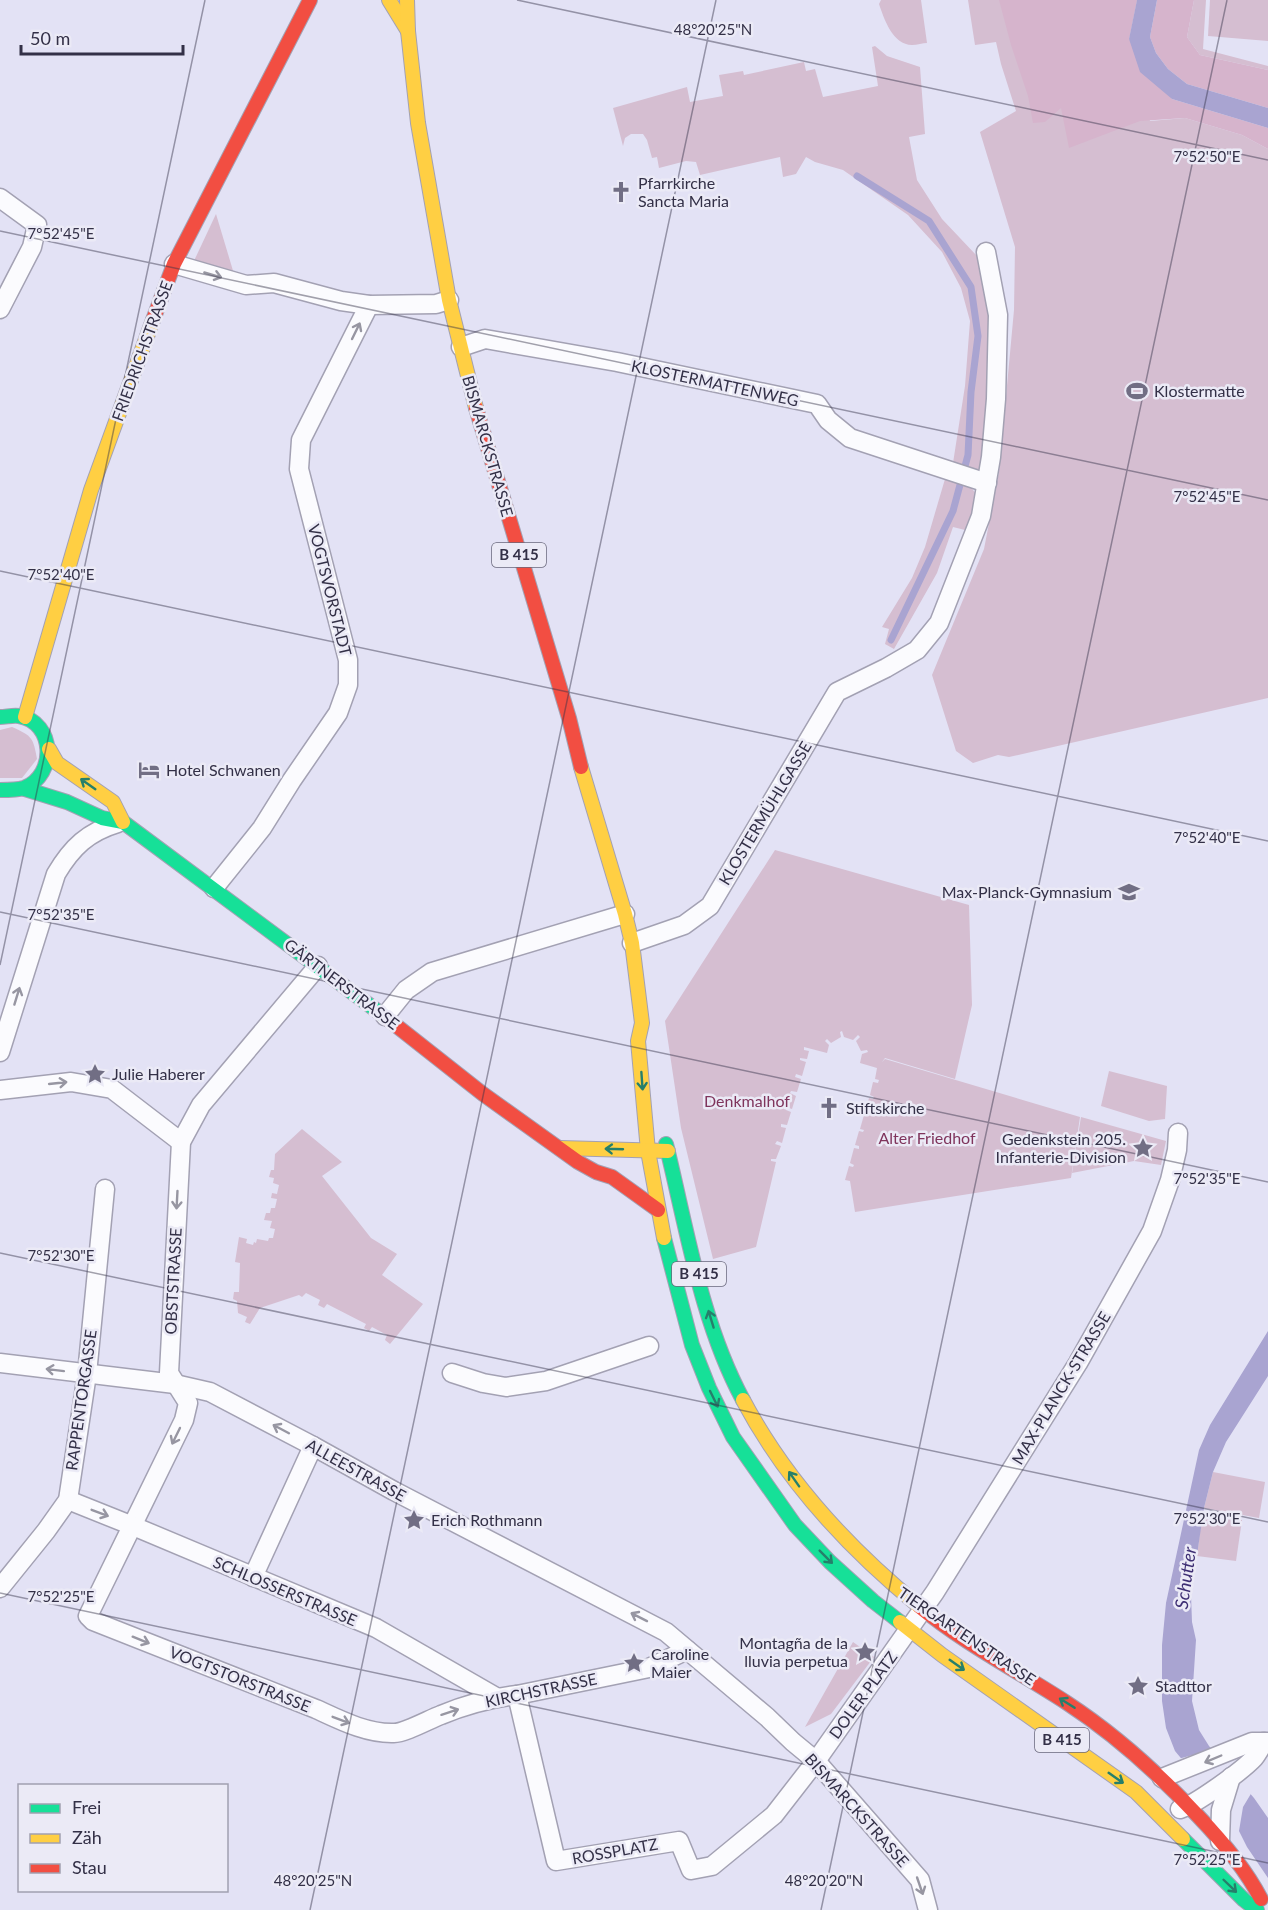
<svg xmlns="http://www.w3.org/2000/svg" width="1268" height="1910" font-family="Lato,sans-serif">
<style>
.green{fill:#d5bed1}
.forest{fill:#d6b4cc}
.water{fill:#a9a4d1}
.pier{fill:#e3e2f5}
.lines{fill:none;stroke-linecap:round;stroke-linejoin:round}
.stream{stroke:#a9a4d1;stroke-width:7}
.street-casing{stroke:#a3a1b3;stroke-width:21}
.fast-casing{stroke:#a3a1b3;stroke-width:16}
.slow-casing{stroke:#a3a1b3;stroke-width:16}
.jam-casing{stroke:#a3a1b3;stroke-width:16}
.street{stroke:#fbfbfe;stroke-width:18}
.fast{stroke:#16e098;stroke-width:14}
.slow{stroke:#ffcf43;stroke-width:14}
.jam{stroke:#f24e42;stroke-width:14}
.oneway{stroke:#9796a2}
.oneway2{stroke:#267f6b}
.ticks{fill:none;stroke:#333047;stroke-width:1.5;stroke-opacity:0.45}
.labels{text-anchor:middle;stroke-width:5;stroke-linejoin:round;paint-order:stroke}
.shield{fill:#ebeaf6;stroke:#6a687c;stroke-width:1.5}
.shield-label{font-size:15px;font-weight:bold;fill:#333047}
.poi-label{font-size:16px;fill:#333047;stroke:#ebeaf6;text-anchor:start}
.street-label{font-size:16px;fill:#333047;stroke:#ebeaf6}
.park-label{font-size:16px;fill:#7f345c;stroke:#ebeaf6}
.water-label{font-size:18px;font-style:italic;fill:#3e2f74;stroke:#ebeaf6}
.ticks-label{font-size:15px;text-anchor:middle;fill:#333047;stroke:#ebeaf6;stroke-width:5;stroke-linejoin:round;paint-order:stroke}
</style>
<rect width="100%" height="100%" fill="#e3e2f5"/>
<g class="green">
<path d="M881,0h40l6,43c-4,0 -10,2 -15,2 -19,0 -28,-26 -33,-41z"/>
<polygon points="968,0 1137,0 1129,39 1150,121 1185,118 1242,135 1268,149 1268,698 1009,757 998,755 973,763 956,751 932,675 984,549 999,472 1014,310 1015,247 980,132 1016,111 1001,64 996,42 975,45"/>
<polygon points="1194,0 1206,0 1203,49 1268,66 1268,70 1200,55 1187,37"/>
<polygon points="1210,0 1268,0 1268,41 1208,36"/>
<polygon points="875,46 887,56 920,67 925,134 909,137 917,180 942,219 977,256 990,297 984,462 979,472 953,463 965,386 970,321 961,288 942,252 908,215 843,170 815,162 806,157 796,174 783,177 780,157 700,175 696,162 686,161 659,168 657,157 652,158 647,140 643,134 631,134 625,138 623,146 613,108 687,87 690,102 723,96 719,75 743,71 744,75 804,62 806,71 815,69 823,97 878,86 872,47"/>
<polygon points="216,214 234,274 193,263"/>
<polygon points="945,479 970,486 976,494 976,510 969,531 953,527 937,573 894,649 885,644 889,629 882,627 912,578 925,547"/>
<path d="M12,727c20,9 21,10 25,32l-15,19h-22v-48z"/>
<polygon points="775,850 969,905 972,1005 955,1079 885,1058 882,1062 885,1059 1080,1117 1071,1178 855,1212 850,1181 845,1180 849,1166 853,1167 854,1165 850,1163 854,1148 859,1149 859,1146 855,1145 859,1131 863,1132 864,1130 860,1129 864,1115 868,1116 869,1114 865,1112 869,1098 873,1099 874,1097 870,1095 873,1082 878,1083 879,1080 875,1079 877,1068 860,1063 862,1054 868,1052 867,1050 861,1051 856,1041 860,1037 858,1035 853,1040 844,1037 842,1031 840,1032 841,1037 831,1043 827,1039 825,1041 829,1045 827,1053 804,1047 804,1050 809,1051 807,1059 800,1058 800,1060 806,1062 802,1076 796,1074 795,1077 801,1079 797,1092 791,1091 790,1093 796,1096 792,1109 786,1107 786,1110 791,1112 787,1125 781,1124 781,1127 786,1128 782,1143 777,1141 775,1144 781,1146 776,1159 771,1159 771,1161 776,1162 756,1247 713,1259 681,1128 665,1021"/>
<polygon points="1109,1071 1167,1086 1165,1119 1149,1121 1101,1106"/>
<polygon points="1081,1117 1166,1141 1161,1165 1134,1161 1072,1173"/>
<polygon points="302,1129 342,1162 322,1176 371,1238 397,1254 382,1275 423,1304 390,1344 385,1340 387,1335 372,1327 369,1331 364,1328 366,1324 327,1304 324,1308 318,1305 320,1300 306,1293 302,1297 299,1295 260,1308 250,1324 245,1322 247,1317 238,1313 237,1301 233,1299 234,1292 239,1292 240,1263 235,1262 239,1237 247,1239 246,1243 253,1245 254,1242 256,1243 257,1239 268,1241 269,1238 273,1238 275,1229 270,1228 272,1221 264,1220 266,1213 270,1213 271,1208 275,1208 277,1199 271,1198 272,1193 277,1194 279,1185 273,1183 274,1178 269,1177 271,1170 274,1170 275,1154"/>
<polygon points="1213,1472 1265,1482 1259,1518 1204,1508"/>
<polygon points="1202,1515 1242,1520 1236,1561 1197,1556"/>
<polygon points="853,1642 874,1657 831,1714 805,1727"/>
</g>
<g class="forest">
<polygon points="999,0 1137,0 1129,39 1172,99 1268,128 1268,149 1242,135 1185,118 1140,121 1069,148 1061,108 1045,122 1033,123 1028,96 1011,45"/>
<polygon points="1157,0 1194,0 1187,37 1200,55 1268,70 1268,108 1187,84 1168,69 1156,53 1150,37"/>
</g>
<g class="water">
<polygon points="1137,0 1157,0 1150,37 1156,53 1168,69 1187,84 1268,108 1268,128 1172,99 1140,72 1129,39"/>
<polygon points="1268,1331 1268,1376 1226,1442 1213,1472 1204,1508 1191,1595 1192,1622 1196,1640 1192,1701 1199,1730 1209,1746 1254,1798 1268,1818 1268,1878 1247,1847 1235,1823 1175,1751 1166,1728 1162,1701 1162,1645 1166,1603 1199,1450 1210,1425"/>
</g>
<polygon class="pier" points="1215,1749 1252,1792 1243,1807 1238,1837 1232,1825 1178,1759"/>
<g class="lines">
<polyline class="stream" points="857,176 929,221 971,287 978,336 971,392 968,455 953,511 891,640"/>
<defs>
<g id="street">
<polyline points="0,198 37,225 32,247 0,309"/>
<polyline points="174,264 246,285 274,283 341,301 369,305 436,304 449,300"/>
<polyline points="461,347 485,339 617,362 817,404 828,420 850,438 987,483"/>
<polyline points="214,888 262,828 292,780 338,713 348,685 348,660 299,469 301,440 369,305"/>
<polyline points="632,943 684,925 710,906 837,692 886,668 917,650 939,623 981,516 991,457 996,399 998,315 986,252"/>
<path d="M318,966l-117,139 -20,37 -12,231 19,30 -4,17 -96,196 5,5 223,88c24,11 51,25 78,24 11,0 36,-14 47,-18 24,-10 50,-17 76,-20l132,-27 38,-18"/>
<polyline points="385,1016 406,990 432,972 625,914"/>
<path d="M0,1052l56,-178c16,-27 32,-42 62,-51"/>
<polyline points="0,1090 71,1082 112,1089 181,1142"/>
<polyline points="0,1363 175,1384 210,1392 313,1446 394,1491 666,1632 767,1717 793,1742 816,1761 920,1880 928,1910"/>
<polyline points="452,1373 483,1383 506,1387 546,1381 649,1346"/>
<polyline points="68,1500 133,1526 376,1628 496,1697"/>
<polyline points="253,1577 313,1446"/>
<polyline points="0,1588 46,1531 68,1500 87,1374 105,1189"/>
<polyline points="517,1695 556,1861 679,1841 691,1870 712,1866 774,1815 816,1761 935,1592 1078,1363 1152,1231 1170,1180 1177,1150 1178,1133"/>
<polyline points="1162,1778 1252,1742 1268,1742"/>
<path d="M1180,1809c15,-4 63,-39 74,-51 4,-5 7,-11 10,-16"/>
<polyline points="1220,1841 1221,1810 1231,1777"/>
</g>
<g id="fast">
<path d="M0,717c6,0 13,-2 19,-1 36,6 38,59 5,72 -7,2 -17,2 -24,2"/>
<polyline points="25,789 67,802 102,818 123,822 384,1016"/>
<path d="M666,1144c21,85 35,178 77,256"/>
<polyline points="664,1238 692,1345 709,1388 733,1437 795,1525 830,1562 873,1601 900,1622"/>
<polyline points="1183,1839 1244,1900 1257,1910"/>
</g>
<g id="slow">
<polyline points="389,0 408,31"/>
<polyline points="407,0 408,31 418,123 449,300 476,408"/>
<polyline points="25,717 91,490 153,320"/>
<polyline points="49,749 57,763 113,802 123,822"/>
<polyline points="581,767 625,914 632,943 642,1023 638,1041 648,1151 664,1238"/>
<polyline points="560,1148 668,1151"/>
<path d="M743,1400c43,81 105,148 176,206"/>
<polyline points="900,1622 942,1655 1136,1792 1183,1839"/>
</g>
<g id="jam">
<polyline points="153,320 174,264 310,0"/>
<polyline points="476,408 569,718 581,767"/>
<polyline points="384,1016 483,1094 578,1162 596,1172 612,1177 658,1210"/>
<path d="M919,1606c46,38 99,65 148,97 49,32 91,70 131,113 24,25 47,52 63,83"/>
</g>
</defs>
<use href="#street" class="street-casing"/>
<use href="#fast" class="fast-casing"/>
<use href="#slow" class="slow-casing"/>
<use href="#jam" class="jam-casing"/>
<use href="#street" class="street"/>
<use href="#fast" class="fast"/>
<use href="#slow" class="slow"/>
<use href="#jam" class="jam"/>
</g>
<defs><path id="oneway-shaft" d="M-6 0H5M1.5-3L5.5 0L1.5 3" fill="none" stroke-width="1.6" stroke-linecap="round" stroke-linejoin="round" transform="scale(1.5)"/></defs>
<g class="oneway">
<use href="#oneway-shaft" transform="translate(213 275) rotate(16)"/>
<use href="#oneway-shaft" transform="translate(356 331) rotate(-64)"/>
<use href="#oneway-shaft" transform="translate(17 996) rotate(-73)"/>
<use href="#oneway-shaft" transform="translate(58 1083) rotate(-6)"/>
<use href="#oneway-shaft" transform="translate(177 1200) rotate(93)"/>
<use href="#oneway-shaft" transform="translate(55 1370) rotate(-173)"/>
<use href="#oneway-shaft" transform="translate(281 1429) rotate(-152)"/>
<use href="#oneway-shaft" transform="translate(176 1436) rotate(116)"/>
<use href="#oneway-shaft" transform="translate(100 1513) rotate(21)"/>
<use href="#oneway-shaft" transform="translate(639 1617) rotate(-153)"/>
<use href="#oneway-shaft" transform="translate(141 1640) rotate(22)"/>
<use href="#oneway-shaft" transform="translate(450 1712) rotate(-18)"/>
<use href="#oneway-shaft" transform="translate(341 1720) rotate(21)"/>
<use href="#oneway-shaft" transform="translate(1213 1759) rotate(157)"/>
<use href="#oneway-shaft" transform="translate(920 1886) rotate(71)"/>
</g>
<g class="oneway2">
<use href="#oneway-shaft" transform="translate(88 784) rotate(-145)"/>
<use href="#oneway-shaft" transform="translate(642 1081) rotate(86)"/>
<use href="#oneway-shaft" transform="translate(614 1149) rotate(-178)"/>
<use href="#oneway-shaft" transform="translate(711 1319) rotate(-107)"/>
<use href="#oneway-shaft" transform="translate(714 1399) rotate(64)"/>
<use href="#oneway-shaft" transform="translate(794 1479) rotate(-125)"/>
<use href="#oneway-shaft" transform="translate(826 1557) rotate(45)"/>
<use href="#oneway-shaft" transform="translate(957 1665) rotate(35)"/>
<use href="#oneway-shaft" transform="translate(1067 1703) rotate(-148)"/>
<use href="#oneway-shaft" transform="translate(1116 1778) rotate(35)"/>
<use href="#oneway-shaft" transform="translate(1230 1886) rotate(44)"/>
</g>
<path class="ticks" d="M517,0l751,160M0,231l1268,269M0,571l1268,270M0,912l1268,270M0,965l205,-965M0,1253l1268,269M0,1593l1268,270M310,1910l406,-1910M821,1910l406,-1910"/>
<defs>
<symbol id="church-bare" viewBox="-9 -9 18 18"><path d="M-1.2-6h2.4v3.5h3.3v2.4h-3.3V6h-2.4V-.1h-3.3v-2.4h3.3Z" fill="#716e84" stroke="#ebeaf6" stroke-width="2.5" paint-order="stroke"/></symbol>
<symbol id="stadium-bare" viewBox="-9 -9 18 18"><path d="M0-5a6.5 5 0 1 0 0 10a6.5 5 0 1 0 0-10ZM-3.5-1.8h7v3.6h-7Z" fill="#716e84" stroke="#ebeaf6" stroke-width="2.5" paint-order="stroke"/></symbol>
<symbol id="hotel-bare" viewBox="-9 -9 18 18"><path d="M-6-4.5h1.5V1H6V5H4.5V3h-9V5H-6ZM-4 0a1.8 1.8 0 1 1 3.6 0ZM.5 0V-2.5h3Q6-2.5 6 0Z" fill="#716e84" stroke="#ebeaf6" stroke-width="2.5" paint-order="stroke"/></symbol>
<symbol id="school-bare" viewBox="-9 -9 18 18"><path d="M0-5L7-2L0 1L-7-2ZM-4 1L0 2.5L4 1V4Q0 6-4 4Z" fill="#716e84" stroke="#ebeaf6" stroke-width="2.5" paint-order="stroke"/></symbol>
<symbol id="sight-bare" viewBox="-9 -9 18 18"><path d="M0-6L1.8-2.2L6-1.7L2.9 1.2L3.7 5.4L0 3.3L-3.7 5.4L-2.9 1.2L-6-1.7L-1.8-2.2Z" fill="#716e84" stroke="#ebeaf6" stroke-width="2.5" paint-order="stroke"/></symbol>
</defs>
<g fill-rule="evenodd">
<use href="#church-bare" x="606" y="177" width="30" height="30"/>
<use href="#stadium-bare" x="1122" y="376" width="30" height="30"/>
<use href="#hotel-bare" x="134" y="755" width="30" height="30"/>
<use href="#school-bare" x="1114" y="877" width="30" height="30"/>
<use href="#sight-bare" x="80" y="1059" width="30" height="30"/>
<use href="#church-bare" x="814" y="1093" width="30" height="30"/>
<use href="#sight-bare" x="1128" y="1133" width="30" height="30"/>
<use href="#sight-bare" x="399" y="1505" width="30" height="30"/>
<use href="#sight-bare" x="850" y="1637" width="30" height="30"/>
<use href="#sight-bare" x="619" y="1648" width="30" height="30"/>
<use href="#sight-bare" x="1123" y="1671" width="30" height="30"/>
</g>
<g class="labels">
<g class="shield">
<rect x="492" y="543" width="54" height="24" rx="4.5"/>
<rect x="672" y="1262" width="54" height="24" rx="4.5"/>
<rect x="1035" y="1728" width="54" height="24" rx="4.5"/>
</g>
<g class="shield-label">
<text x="519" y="560">B 415</text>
<text x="699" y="1279">B 415</text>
<text x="1062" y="1745">B 415</text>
</g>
<g class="poi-label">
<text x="638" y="189">Pfarrkirche<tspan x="638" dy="18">Sancta Maria</tspan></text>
<text x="1154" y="397">Klostermatte</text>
<text x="166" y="776">Hotel Schwanen</text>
<text x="1112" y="898" text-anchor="end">Max-Planck-Gymnasium</text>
<text x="112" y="1080">Julie Haberer</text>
<text x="846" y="1114">Stiftskirche</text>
<text x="1126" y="1145" text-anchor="end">Gedenkstein 205.<tspan x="1126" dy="18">Infanterie-Division</tspan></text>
<text x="431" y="1526">Erich Rothmann</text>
<text x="848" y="1649" text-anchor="end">Montagña de la<tspan x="848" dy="18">lluvia perpetua</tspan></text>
<text x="651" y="1660">Caroline<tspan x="651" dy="18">Maier</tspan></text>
<text x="1155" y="1692">Stadttor</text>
</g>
<g class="street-label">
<text transform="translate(142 351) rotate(-70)" y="6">FRIEDRICHSTRASSE</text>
<text transform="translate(715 383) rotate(12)" y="6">KLOSTERMATTENWEG</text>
<text transform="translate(488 446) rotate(74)" y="6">BISMARCKSTRASSE</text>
<text transform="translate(330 590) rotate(76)" y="6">VOGTSVORSTADT</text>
<text transform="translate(765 813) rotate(-59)" y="6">KLOSTERMÜHLGASSE</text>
<text transform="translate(342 984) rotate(37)" y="6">GÄRTNERSTRASSE</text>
<text transform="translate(173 1281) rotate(-87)" y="6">OBSTSTRASSE</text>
<text transform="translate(1061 1388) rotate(-59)" y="6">MAX-PLANCK-STRASSE</text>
<text transform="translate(81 1400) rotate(-82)" y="6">RAPPENTORGASSE</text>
<text transform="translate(356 1470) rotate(29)" y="6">ALLEESTRASSE</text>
<text transform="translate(285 1591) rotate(23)" y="6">SCHLOSSERSTRASSE</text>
<text transform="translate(967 1636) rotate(34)" y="6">TIERGARTENSTRASSE</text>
<text transform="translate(240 1679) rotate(22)" y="6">VOGTSTORSTRASSE</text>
<text transform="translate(541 1690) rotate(-12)" y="6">KIRCHSTRASSE</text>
<text transform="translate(863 1695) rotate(-54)" y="6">DOLER PLATZ</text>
<text transform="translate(857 1810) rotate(48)" y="6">BISMARCKSTRASSE</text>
<text transform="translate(615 1851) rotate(-10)" y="6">ROSSPLATZ</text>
</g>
<g class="park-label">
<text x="747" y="1107">Denkmalhof</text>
<text x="927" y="1144">Alter Friedhof</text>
</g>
<g class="water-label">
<text transform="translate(1186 1578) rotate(-82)" y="6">Schutter</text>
</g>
</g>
<g class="ticks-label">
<text x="713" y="35">48°20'25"N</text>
<text x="1207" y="162">7°52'50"E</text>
<text x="61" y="239">7°52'45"E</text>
<text x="1207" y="502">7°52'45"E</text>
<text x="61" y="580">7°52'40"E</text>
<text x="1207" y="843">7°52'40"E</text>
<text x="61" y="920">7°52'35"E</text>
<text x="1207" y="1184">7°52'35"E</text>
<text x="61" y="1261">7°52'30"E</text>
<text x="1207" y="1524">7°52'30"E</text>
<text x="61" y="1602">7°52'25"E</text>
<text x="1207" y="1865">7°52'25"E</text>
<text x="313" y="1886">48°20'25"N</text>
<text x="824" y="1886">48°20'20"N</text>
</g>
<rect x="18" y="1784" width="210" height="108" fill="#ebeaf6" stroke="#a1a0b0" stroke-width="1.5"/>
<rect x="30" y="1804" width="30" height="9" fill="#16e098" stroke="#a1a0b0" stroke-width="1.5"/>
<text x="72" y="1814" font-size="18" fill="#333047">Frei</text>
<rect x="30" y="1834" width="30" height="9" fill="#ffcf43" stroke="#a1a0b0" stroke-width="1.5"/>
<text x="72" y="1844" font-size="18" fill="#333047">Zäh</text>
<rect x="30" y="1864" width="30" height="9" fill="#f24e42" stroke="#a1a0b0" stroke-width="1.5"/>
<text x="72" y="1874" font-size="18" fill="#333047">Stau</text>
<path d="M21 45v9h162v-9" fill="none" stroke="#333047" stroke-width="3"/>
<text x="30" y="45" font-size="18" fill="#333047" stroke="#ebeaf6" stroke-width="4.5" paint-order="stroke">50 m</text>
</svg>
